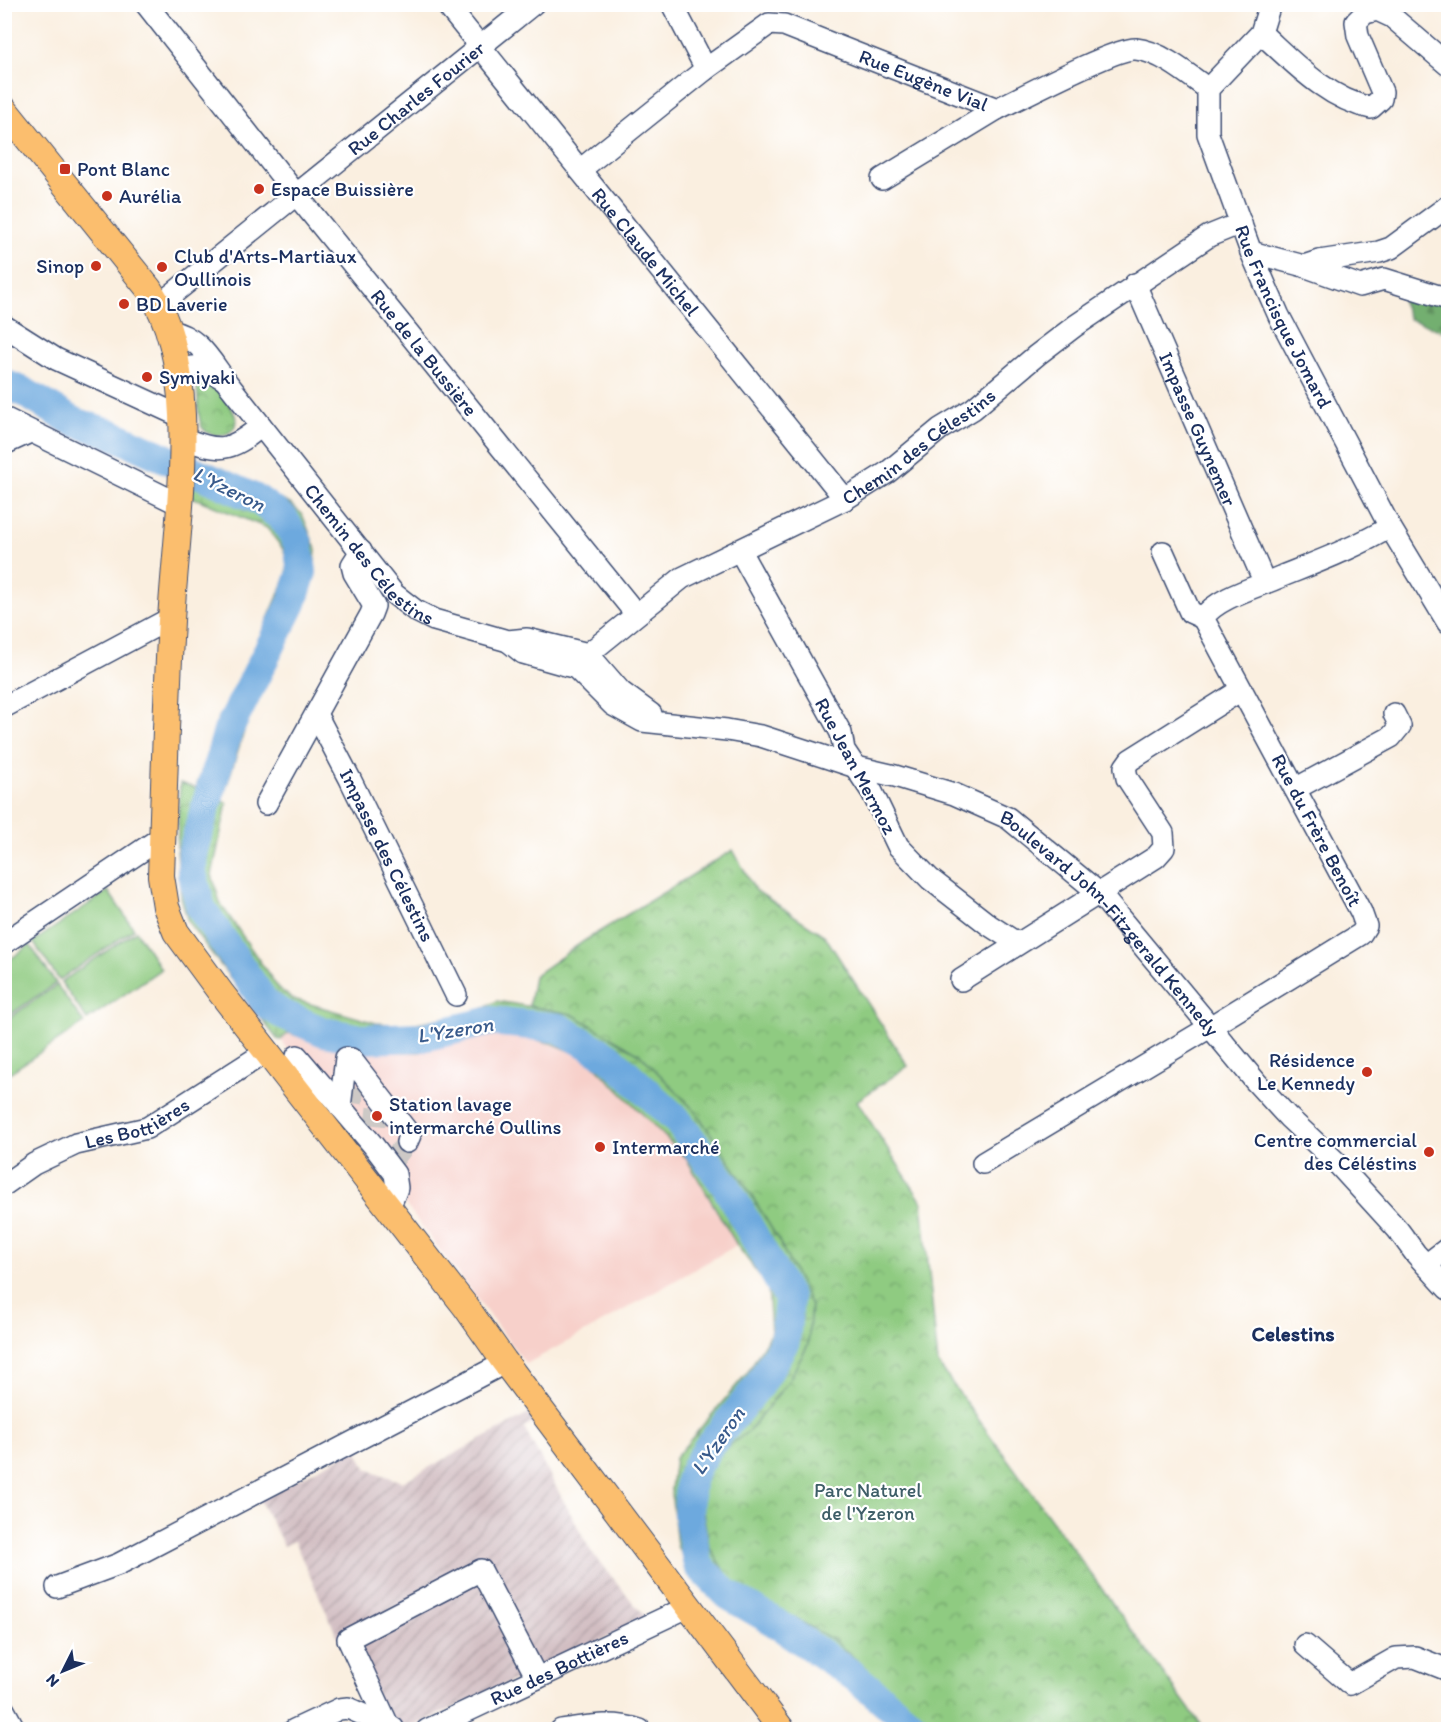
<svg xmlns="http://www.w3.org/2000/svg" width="1453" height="1734" font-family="Itim,sans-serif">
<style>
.built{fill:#f7d0ca}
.industrial{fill:url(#industrial-furrows)}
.grass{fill:#8fcb81;stroke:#557d70;stroke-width:1.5}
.forest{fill:url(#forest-firs);stroke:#476f66;stroke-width:1.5}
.wetland{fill:url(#wetland-marsh);stroke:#557d70;stroke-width:1.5}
.park{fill:url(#park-crowns);stroke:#557d70;stroke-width:1.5}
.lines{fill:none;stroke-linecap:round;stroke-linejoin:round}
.river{stroke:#6da9de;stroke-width:30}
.minor-tunnel{stroke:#cdc9c6;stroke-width:21;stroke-dasharray:21 10;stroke-linecap:butt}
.minor-casing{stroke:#3c4c72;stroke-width:24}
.major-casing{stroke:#3c4c72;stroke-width:28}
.minor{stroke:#fff;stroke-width:21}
.major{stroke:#fbbe6e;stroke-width:26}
.poi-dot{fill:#c8321e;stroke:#fff;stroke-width:2}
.labels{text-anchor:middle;stroke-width:4.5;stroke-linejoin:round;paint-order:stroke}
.street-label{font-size:20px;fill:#1b2f5e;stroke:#fff}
.poi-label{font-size:20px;fill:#1b2f5e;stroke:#fff;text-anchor:start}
.park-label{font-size:20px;fill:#3e5e68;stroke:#fff}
.water-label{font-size:21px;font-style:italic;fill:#385a8b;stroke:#fff}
.neighbourhood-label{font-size:21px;font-weight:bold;fill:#1b2f5e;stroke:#fff}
</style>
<defs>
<pattern id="industrial-furrows" width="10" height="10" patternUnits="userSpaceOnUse" patternTransform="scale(1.5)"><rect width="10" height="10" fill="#d2bec2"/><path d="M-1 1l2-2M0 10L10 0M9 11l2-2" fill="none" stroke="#aa9ba1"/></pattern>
<pattern id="forest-firs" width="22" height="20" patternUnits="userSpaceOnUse" patternTransform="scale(1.5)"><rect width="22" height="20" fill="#73af6f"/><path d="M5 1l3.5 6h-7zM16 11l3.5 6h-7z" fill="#5e8f5e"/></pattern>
<pattern id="wetland-marsh" width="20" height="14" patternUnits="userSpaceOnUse" patternTransform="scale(1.5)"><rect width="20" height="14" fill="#8fcb81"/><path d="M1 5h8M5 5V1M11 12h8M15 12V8" fill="none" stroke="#74a56d"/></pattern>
<pattern id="park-crowns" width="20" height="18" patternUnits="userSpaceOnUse" patternTransform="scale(1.5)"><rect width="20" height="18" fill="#8fcb81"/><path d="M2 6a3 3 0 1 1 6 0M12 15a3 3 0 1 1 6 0" fill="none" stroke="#74a56d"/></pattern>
</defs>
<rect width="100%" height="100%" fill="#fff"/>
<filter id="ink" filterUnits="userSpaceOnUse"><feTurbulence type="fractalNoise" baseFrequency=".0167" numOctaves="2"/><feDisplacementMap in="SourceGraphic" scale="12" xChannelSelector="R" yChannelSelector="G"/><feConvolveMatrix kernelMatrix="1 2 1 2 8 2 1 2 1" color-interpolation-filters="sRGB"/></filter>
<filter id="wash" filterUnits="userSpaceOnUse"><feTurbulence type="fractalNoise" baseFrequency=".008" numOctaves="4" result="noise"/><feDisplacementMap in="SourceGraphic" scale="24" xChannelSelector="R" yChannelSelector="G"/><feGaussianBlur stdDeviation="1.35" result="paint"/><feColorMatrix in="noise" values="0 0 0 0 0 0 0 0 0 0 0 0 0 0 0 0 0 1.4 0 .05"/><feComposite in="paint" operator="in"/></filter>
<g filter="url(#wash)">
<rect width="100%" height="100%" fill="#faefe0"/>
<polygon class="built" points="288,1033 346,1051 420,1052 487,1034 520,1036 554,1044 587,1058 686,1158 737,1245 589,1330 526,1364 281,1040"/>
<polygon class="industrial" points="529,1414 535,1422 524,1428 592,1553 647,1619 409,1728 402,1729 372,1712 294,1541 284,1546 259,1499 356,1449 367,1469 402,1482"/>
<g class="grass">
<polygon points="108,891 134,929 59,980 33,942"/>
<polygon points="136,931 161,969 87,1020 61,982"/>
<polygon points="30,945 56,983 5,1018 5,963"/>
<polygon points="57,985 84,1023 8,1074 5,1068 5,1021"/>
</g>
<polygon class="forest" points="1413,290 1448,302 1448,333 1409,319 1402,302"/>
<polygon class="wetland" points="185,452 290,504 302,514 316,549 313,580 302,610 248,719 222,801 227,803 212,875 220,903 278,988 293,999 376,1023 404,1025 473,1013 497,1001 572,1014 640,1054 696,1112 744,1183 778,1239 811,1305 808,1345 788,1382 749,1431 726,1448 730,1581 832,1639 931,1724 935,1729 895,1729 886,1719 810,1657 725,1609 693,1575 677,1546 671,1489 675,1458 748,1372 771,1333 768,1287 737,1245 686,1158 587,1058 554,1044 520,1036 488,1034 420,1052 346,1051 288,1033 281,1040 277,1039 188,922 181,897 177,850 180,783 196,788 217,721 250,660 287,575 288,561 283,549 267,528 182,493"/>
<g class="park">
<path d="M199,377h7c7,9 29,31 30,42 1,19 -26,21 -34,8 -5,-9 -4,-35 -5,-47z"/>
<polygon points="733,850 755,890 825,936 908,1066 857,1101 922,1202 938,1364 1204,1729 935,1729 893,1691 832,1639 730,1581 709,1546 700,1494 706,1470 726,1448 749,1431 788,1382 808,1345 811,1305 778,1239 744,1183 696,1112 640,1054 572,1014 529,1006 534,976 584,941"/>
</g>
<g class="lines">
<polyline class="river" points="4,384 22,391 74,422 109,433 258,500 284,519 298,543 302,572 292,603 228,731 193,850 192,873 201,908 265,1003 280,1013 324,1032 362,1039 423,1037 491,1021 559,1028 609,1057 677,1120 726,1186 789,1299 785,1341 759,1385 709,1446 697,1465 690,1480 688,1515 698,1565 728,1595 773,1621 854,1676 919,1730"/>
</g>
</g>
<g filter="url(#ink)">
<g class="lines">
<g class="minor-tunnel">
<polyline points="352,1103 354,1087"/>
<polyline points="375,1125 377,1108"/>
<polyline points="394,1159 407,1142"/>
</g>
<defs>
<g id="minor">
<path id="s1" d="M146,4l145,184 345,426"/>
<path id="s2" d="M446,4l399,495"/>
<polyline points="672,4 706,69"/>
<path id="s3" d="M1270,4l-9,29 -53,56v45l43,118 16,37 12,27 111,211 58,96"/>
<path d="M1261,33c32,29 66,66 110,75l10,-9 1,-7 -24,-56 -2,-14 9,-9 12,-3 15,7 56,48"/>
<path id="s4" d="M580,170l126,-101 63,-45 15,1 213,84c23,-11 119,-62 139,-60 24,2 53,26 72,40"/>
<polyline points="882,179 997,109"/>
<polyline points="1251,252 1304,266 1360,286 1384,279 1448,299"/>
<polyline points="1304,266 1319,261 1379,252 1391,248 1448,206"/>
<path id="s5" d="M1135,284l125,288"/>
<path id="s6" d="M159,305l374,-301"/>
<polyline points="4,326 56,359 182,417"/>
<path id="s7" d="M169,331c29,5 40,27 56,49l169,214 22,17 18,9 74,21 19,-2 61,15 33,38 30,22"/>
<path d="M177,370c23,-6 25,-4 45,8"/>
<polyline points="4,418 179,504"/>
<path d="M182,438c38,14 47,15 79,-12"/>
<polyline points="4,444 30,432"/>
<polyline points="740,551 841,733 844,750 872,792 898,846 930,879 989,925 1017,943"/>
<polyline points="1163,552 1190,612 1203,618"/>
<path id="s8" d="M508,641l15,12 53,15 37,37 29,16 85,9 34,6 95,31 39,9 59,18 54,24 91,75 157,189 32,35 48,45 62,68 17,23 33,36"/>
<path id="s9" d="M576,668l12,-14 94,-76 163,-79 43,-27 52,-43 33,-20 64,-54 38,-29 134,-90 32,-13"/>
<polyline points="4,707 171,618"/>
<path id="s10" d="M316,714l34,65 106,216"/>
<polyline points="1295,789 1391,737 1400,726 1394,714"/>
<polyline points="266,804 371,614 374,606 354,573 352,565 361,551"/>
<polyline points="4,943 162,837"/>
<polyline points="961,980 1156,857 1164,848 1163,833 1127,778 1125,767 1130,760 1241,690"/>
<polyline points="297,1056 373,1145 395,1174 397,1188 389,1208"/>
<polyline points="351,1059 410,1135 407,1142"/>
<polyline points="340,1107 346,1058"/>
<path d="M983,1163l227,-136 151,-93 5,-8 -5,-14 -158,-294c13,-20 54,-31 77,-41 37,-15 75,-29 110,-50"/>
<path id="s11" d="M4,1185l30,-21 42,-20 71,-16 119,-76"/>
<polyline points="1426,1265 1448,1248"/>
<polyline points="57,1587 119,1564 493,1369 504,1361"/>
<polyline points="1305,1645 1350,1684 1396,1658 1415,1657 1448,1670"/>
<polyline points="4,1710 15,1730"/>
<polyline points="388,1725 348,1639 481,1570 537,1678"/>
<polyline points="294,1730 339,1709 348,1708 393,1728"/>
<path id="s12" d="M427,1730l263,-124"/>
<path d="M561,1730c27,-4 53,-9 79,0"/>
</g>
<path id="major" d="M4,109l145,180c55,82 27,236 22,332 -5,85 -7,170 -10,255l5,31 10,25 45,61 245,314 38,54 278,369"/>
</defs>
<use href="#minor" class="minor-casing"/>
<use href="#major" class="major-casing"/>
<use href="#minor" class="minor"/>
<use href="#major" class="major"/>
</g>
</g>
<g class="poi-dot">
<rect x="59" y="163" width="12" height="12" rx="3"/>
<circle cx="259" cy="189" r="6"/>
<circle cx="107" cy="196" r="6"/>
<circle cx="96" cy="266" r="6"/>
<circle cx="162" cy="267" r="6"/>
<circle cx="124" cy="304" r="6"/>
<circle cx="147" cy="377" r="6"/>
<circle cx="1367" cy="1072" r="6"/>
<circle cx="377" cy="1116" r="6"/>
<circle cx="600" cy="1147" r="6"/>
<circle cx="1429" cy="1152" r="6"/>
</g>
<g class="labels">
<g class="street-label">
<text dy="7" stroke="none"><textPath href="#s4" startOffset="404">Rue Eugène Vial</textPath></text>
<text dy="7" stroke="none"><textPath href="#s6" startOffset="330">Rue Charles Fourier</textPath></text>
<text dy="7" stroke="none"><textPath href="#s2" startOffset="318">Rue Claude Michel</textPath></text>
<text dy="7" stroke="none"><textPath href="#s3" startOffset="350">Rue Francisque Jomard</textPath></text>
<text dy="7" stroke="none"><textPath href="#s1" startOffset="446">Rue de la Bussière</textPath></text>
<text dy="7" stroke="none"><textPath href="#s5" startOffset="158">Impasse Guynemer</textPath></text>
<text dy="7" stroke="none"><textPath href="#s9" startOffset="411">Chemin des Célestins</textPath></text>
<text dy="7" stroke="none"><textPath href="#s7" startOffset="304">Chemin des Célestins</textPath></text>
<text transform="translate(856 766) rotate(62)" y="7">Rue Jean Mermoz</text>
<text transform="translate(1317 830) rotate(62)" y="7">Rue du Frère Benoît</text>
<text dy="7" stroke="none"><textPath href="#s10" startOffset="158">Impasse des Célestins</textPath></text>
<text dy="7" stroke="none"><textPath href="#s8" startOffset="687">Boulevard John-Fitzgerald Kennedy</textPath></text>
<text dy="7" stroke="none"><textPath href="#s11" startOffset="148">Les Bottières</textPath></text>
<text dy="7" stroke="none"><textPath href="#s12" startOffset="146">Rue des Bottières</textPath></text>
</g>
<g class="poi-label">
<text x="77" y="176">Pont Blanc</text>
<text x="271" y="196">Espace Buissière</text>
<text x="119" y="203">Aurélia</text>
<text x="174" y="263">Club d'Arts-Martiaux<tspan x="174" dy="23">Oullinois</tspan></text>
<text x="84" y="273" text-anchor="end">Sinop</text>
<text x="136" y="311">BD Laverie</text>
<text x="159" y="384">Symiyaki</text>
<text x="1355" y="1067" text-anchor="end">Résidence<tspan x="1355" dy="23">Le Kennedy</tspan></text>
<text x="389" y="1111">Station lavage<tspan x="389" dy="23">intermarché Oullins</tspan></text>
<text x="1417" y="1147" text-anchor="end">Centre commercial<tspan x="1417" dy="23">des Céléstins</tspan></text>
<text x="612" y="1154">Intermarché</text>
</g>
<g class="park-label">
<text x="868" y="1497">Parc Naturel<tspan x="868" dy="23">de l'Yzeron</tspan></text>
</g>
<g class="water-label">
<text transform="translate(229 489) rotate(26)" y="7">L'Yzeron</text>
<text transform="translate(455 1030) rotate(-9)" y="7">L'Yzeron</text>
<text transform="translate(718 1441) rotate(-55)" y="7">L'Yzeron</text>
</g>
<g class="neighbourhood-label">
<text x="1293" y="1341">Celestins</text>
</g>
</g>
<rect width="1453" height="1734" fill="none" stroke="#fff" stroke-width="24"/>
<g transform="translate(63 1671) rotate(227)" stroke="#ffffff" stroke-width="4.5" paint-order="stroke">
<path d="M0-4.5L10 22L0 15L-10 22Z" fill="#1b2f5e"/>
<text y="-9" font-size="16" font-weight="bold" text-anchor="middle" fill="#1b2f5e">N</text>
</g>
</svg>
